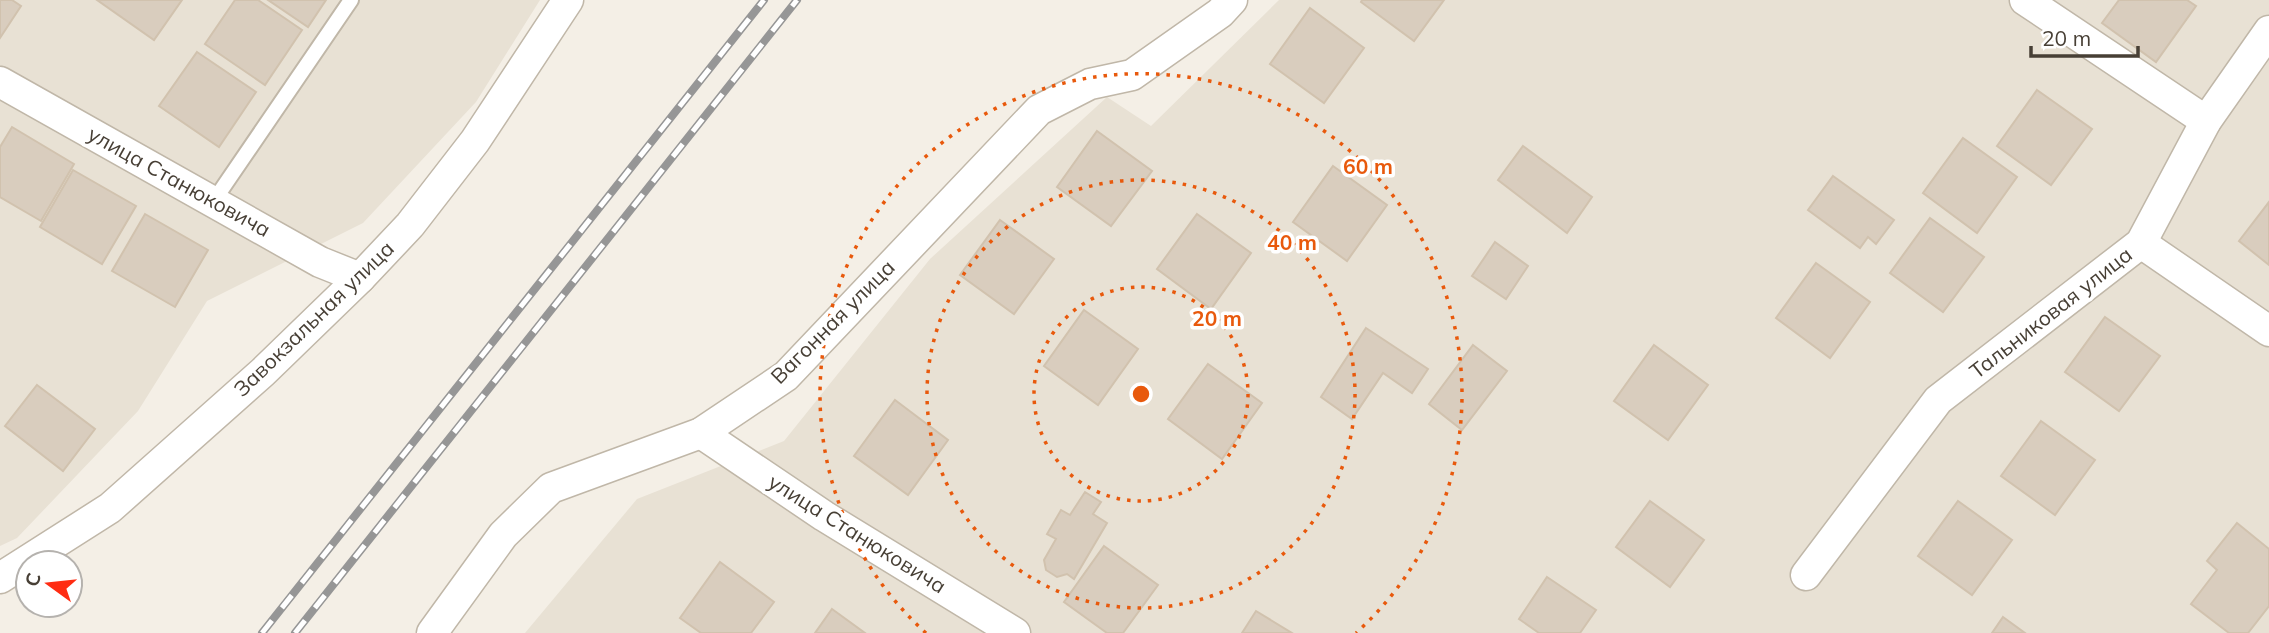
<svg xmlns="http://www.w3.org/2000/svg" width="2269" height="633" font-family="Mulish,sans-serif">
<style>
.residential{fill:#e8e1d4}
.building{fill:#d9cdbe;stroke:#d1c2ae;stroke-width:2}
.lines{fill:none;stroke-linecap:round;stroke-linejoin:round}
.lane-casing{stroke:#c0b7a8;stroke-width:18}
.street-casing{stroke:#c0b7a8;stroke-width:33}
.lane{stroke:#fff;stroke-width:14}
.street{stroke:#fff;stroke-width:30}
.rail-casing{stroke:#969696;stroke-width:8}
.rail{stroke:#fff;stroke-width:5;stroke-dasharray:16;stroke-linecap:butt}
.ring{fill:none;stroke:#e8590c;stroke-width:3.5;stroke-dasharray:3.5 7}
.labels{text-anchor:middle;stroke-width:7;stroke-linejoin:round;paint-order:stroke}
.street-label{font-size:21px;fill:#473f35;stroke:#fff}
.centre{fill:#e8590c;stroke:#fff;stroke-width:3.5}
.ring-label{font-size:21px;text-anchor:middle;font-weight:bold;fill:#e8590c;stroke:#fff;stroke-width:7;stroke-linejoin:round;paint-order:stroke}
</style>
<rect width="100%" height="100%" fill="#f4efe6"/>
<g class="residential">
<polygon points="0,0 540,0 476,102 363,223 207,301 138,411 17,538 0,546"/>
<polygon points="1279,0 2269,0 2269,633 525,633 637,499 784,441 930,259 1107,97 1151,126"/>
</g>
<g class="building">
<polygon points="0,0 12,0 21,6 0,38"/>
<polygon points="97,0 182,0 154,40"/>
<polygon points="235,0 258,0 302,30 265,85 205,44"/>
<polygon points="268,0 326,0 308,27"/>
<polygon points="1362,0 1444,0 1414,41 1361,2"/>
<polygon points="2119,0 2187,0 2196,6 2156,62 2102,23"/>
<polygon points="1310,8 1364,48 1324,103 1270,64"/>
<polygon points="197,52 256,92 219,147 159,106"/>
<polygon points="2037,90 2092,129 2051,185 1997,146"/>
<polygon points="12,127 74,164 41,221 0,197 0,147"/>
<polygon points="1097,131 1152,171 1111,226 1057,187"/>
<polygon points="1963,138 2017,177 1977,233 1923,193"/>
<polygon points="1523,146 1592,197 1567,233 1498,180"/>
<polygon points="1333,166 1387,205 1347,261 1293,222"/>
<polygon points="73,170 136,206 102,264 40,227"/>
<polygon points="1833,176 1894,220 1876,244 1868,237 1860,248 1808,210"/>
<polygon points="2269,202 2269,265 2239,241"/>
<polygon points="145,214 208,250 175,307 112,271"/>
<polygon points="1197,214 1251,253 1211,309 1157,269"/>
<polygon points="1930,218 1984,257 1943,312 1890,273"/>
<polygon points="1000,220 1054,259 1014,314 960,275"/>
<polygon points="1495,242 1528,266 1506,299 1472,276"/>
<polygon points="1816,263 1870,302 1830,358 1776,318"/>
<polygon points="1084,310 1138,349 1098,405 1044,366"/>
<polygon points="2105,317 2160,356 2119,411 2065,372"/>
<polygon points="1366,328 1428,369 1412,393 1383,373 1352,419 1321,397"/>
<polygon points="1473,345 1507,371 1462,430 1429,404"/>
<polygon points="1654,345 1708,385 1668,440 1614,401"/>
<polygon points="1208,364 1262,403 1222,459 1168,419"/>
<polygon points="37,385 95,429 63,471 5,426"/>
<polygon points="895,400 948,440 908,495 854,456"/>
<polygon points="2041,421 2095,460 2055,515 2001,476"/>
<polygon points="1085,492 1101,502 1093,514 1107,523 1074,579 1067,574 1057,577 1046,570 1044,560 1056,539 1047,534 1061,510 1070,515"/>
<polygon points="1650,501 1704,540 1670,587 1616,547"/>
<polygon points="1958,501 2012,540 1972,595 1918,556"/>
<polygon points="2237,523 2269,549 2269,606 2248,633 2229,633 2191,604 2217,570 2207,561"/>
<polygon points="1104,546 1158,585 1123,633 1107,633 1064,602"/>
<polygon points="720,562 774,602 751,633 701,633 680,618"/>
<polygon points="1547,577 1596,610 1580,633 1539,633 1519,619"/>
<polygon points="832,609 865,633 815,633"/>
<polygon points="1256,611 1292,633 1242,633"/>
<polygon points="2003,617 2025,633 1992,633"/>
</g>
<g class="lines">
<defs>
<polyline id="lane" points="213,202 351,0"/>
<g id="street">
<polyline points="2025,0 2206,121"/>
<polyline points="0,82 320,262 360,278"/>
<polyline points="2141,243 2269,331"/>
<polyline points="701,433 824,516 1015,633"/>
<polyline points="1806,575 1938,400 2141,243 2206,121 2269,31"/>
<polyline points="0,578 110,508 263,372 360,278 410,225 475,141 568,0"/>
<polyline points="432,633 503,535 551,488 701,433 786,376 1039,110 1090,84 1132,75 1220,13 1232,0"/>
</g>
</defs>
<use href="#lane" class="lane-casing"/>
<use href="#street" class="street-casing"/>
<use href="#lane" class="lane"/>
<use href="#street" class="street"/>
<defs>
<g id="rail">
<polyline points="262,633 764,0"/>
<polyline points="295,633 797,0"/>
</g>
</defs>
<use href="#rail" class="rail-casing"/>
<use href="#rail" class="rail"/>
</g>
<g class="ring">
<circle cx="1141" cy="394" r="107"/>
<circle cx="1141" cy="394" r="214"/>
<path d="M926 633A321 321 0 1 1 1356 633"/>
</g>
<g class="labels">
<g class="street-label">
<text transform="translate(179 182) rotate(29)" y="7">улица Станюковича</text>
<text transform="translate(2051 313) rotate(-38)" y="7">Тальниковая улица</text>
<text transform="translate(314 319) rotate(-44)" y="7">Завокзальная улица</text>
<text transform="translate(833 322) rotate(-45)" y="7">Вагонная улица</text>
<text transform="translate(857 534) rotate(32)" y="7">улица Станюковича</text>
</g>
</g>
<circle cx="1141" cy="394" r="10" class="centre"/>
<g class="ring-label">
<text x="1368" y="174">60 m</text>
<text x="1292" y="250">40 m</text>
<text x="1217" y="326">20 m</text>
</g>
<g transform="translate(49 584) rotate(285)"><circle r="33" fill="#ffffff" stroke="#b5b2ae" stroke-width="2"/>
<path d="M0-5L12 26L0 18L-12 26Z" fill="#ff2c12"/>
<text y="-10" font-size="19" font-weight="bold" text-anchor="middle" fill="#473f35">С</text>
</g>
<path d="M2031 46v10h107v-10" fill="none" stroke="#473f35" stroke-width="3.5"/>
<text x="2042" y="46" font-size="21" fill="#473f35" stroke="#ffffff" stroke-width="5" paint-order="stroke">20 m</text>
</svg>
